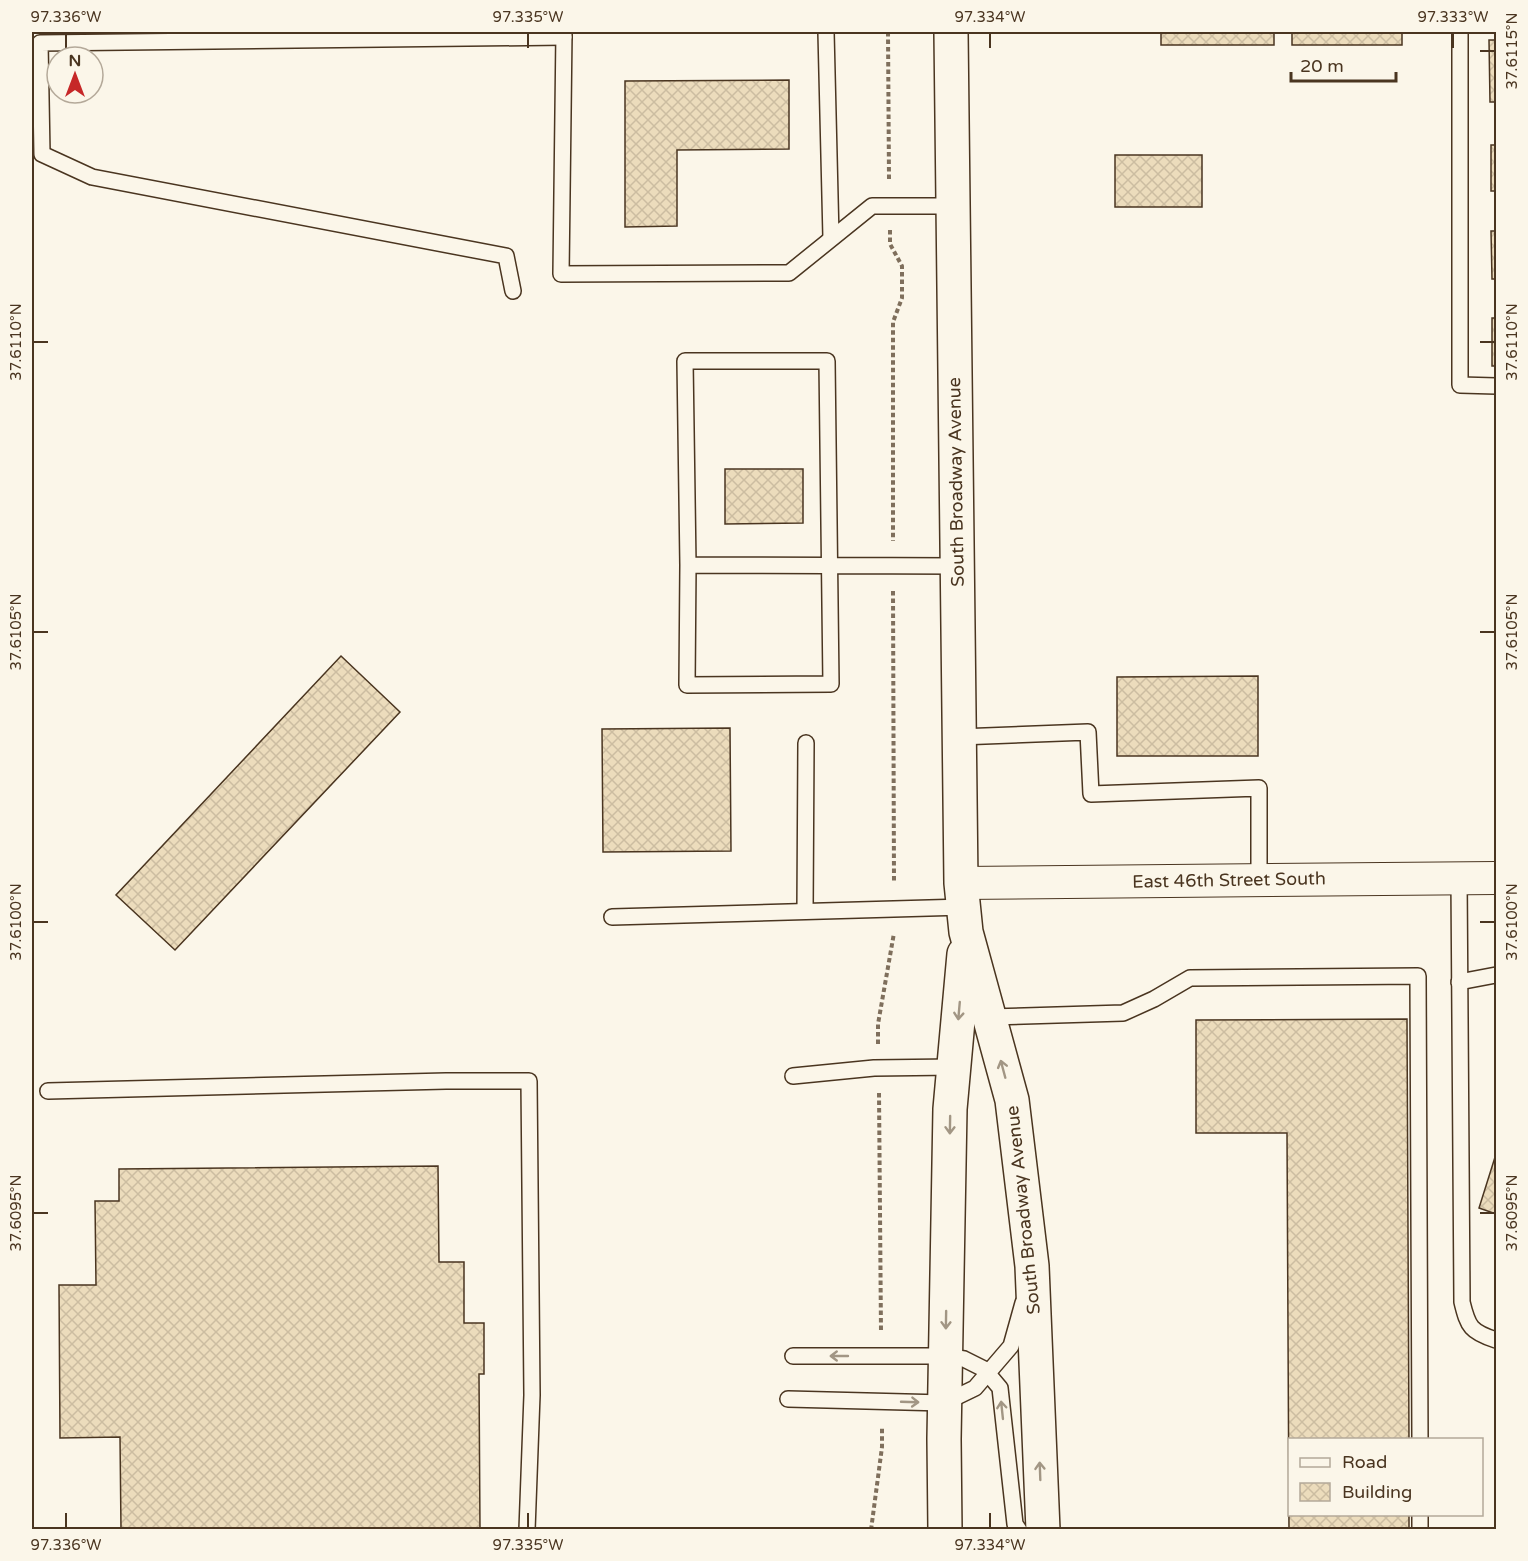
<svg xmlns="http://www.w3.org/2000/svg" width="1528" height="1561" font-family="'Varela Round',sans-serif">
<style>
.building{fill:url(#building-cross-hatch);stroke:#4a3520;stroke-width:1.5}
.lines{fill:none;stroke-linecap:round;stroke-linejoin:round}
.lane-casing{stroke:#4a3520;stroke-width:18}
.street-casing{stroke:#4a3520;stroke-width:34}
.primary-casing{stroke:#4a3520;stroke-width:36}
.path{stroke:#7f6f5c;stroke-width:4;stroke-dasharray:4.5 3;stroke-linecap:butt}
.lane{stroke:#fbf6e9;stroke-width:15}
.street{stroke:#fbf6e9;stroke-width:32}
.primary{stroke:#fbf6e9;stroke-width:33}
.oneway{stroke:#a29684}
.ticks{fill:none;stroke:#4a3520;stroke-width:2}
.labels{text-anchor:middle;stroke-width:4.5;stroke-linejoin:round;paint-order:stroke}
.street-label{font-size:18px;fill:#4a3520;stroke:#fbf6e9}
.neatline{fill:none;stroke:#4a3520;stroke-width:2}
.ticks-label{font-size:15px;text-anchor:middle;fill:#4a3520}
</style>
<defs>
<pattern id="building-cross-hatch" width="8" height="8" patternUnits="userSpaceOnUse" patternTransform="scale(1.5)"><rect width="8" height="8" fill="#ecdcbc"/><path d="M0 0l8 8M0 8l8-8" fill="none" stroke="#ccbda1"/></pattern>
</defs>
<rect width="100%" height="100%" fill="#fbf6e9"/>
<g class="building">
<rect x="1161" y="32" width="113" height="13"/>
<rect x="1292" y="32" width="110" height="13"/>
<polygon points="1489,40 1496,40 1496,102 1490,102"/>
<polygon points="789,80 789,149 677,150 677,226 625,227 625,81"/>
<rect x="1491" y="145" width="5" height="46"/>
<rect x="1115" y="155" width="87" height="52"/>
<polygon points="1491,231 1496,231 1496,279 1492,279"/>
<rect x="1492" y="318" width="4" height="48"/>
<polygon points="725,469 803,469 803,523 725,524"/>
<polygon points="341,656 400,712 175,950 116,895"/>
<polygon points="1258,676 1258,756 1117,756 1117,677"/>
<polygon points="730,728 731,851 603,852 602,729"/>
<polygon points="1407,1019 1409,1440 1290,1440 1290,1514 1409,1514 1409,1530 1289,1530 1287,1133 1196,1133 1196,1020"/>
<polygon points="1496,1154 1496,1214 1479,1208"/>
<polygon points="438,1166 439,1262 464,1262 464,1323 484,1323 484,1374 479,1374 480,1530 121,1530 120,1437 60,1438 59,1285 96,1285 95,1201 119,1201 119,1169"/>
</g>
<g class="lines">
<defs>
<g id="lane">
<polyline points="564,32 561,274 789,273 872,206 953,206"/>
<polyline points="826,32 831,238"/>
<polyline points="1460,32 1460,385 1496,386"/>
<polyline points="513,291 506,256 92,177 42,154 40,43 564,37"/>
<polyline points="688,565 687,685 831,684 827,361 685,361 688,565 957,566"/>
<polyline points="959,737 1088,732 1091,794 1259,788 1259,880"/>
<path d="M1459,878l3,424c6,25 9,30 34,38"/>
<polyline points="805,911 806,743"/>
<polyline points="612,917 964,907"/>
<polyline points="1459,982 1496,975"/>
<polyline points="989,1017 1123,1013 1154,999 1190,978 1418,976 1420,1440"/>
<polyline points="793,1076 874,1068 954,1067"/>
<polyline points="48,1091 446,1081 529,1081 532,1395 527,1530"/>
<polyline points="793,1356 945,1356 964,1359 984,1369 1000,1388 1015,1524 1019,1530"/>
<polyline points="788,1399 944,1403 975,1388 1011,1346 1023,1303"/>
<polyline points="1420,1514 1420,1530"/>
</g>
<polyline id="street" points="961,883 1496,878"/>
<g id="primary">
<polyline points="951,32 961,883 966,932 1012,1100 1032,1266 1043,1530"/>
<polyline points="945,1530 944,1439 950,1109 964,954"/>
</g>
</defs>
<use href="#lane" class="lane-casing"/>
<use href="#street" class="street-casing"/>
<use href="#primary" class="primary-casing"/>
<g class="path">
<polyline points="888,32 889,180"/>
<polyline points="890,230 890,244 902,266 902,298 893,322 893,541"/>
<polyline points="893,591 894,883"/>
<polyline points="878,1044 878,1024 894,933"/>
<polyline points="879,1093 881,1332"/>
<polyline points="871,1530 882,1447 882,1426"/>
</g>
<use href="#lane" class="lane"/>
<use href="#street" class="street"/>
<use href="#primary" class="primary"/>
</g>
<defs><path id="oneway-shaft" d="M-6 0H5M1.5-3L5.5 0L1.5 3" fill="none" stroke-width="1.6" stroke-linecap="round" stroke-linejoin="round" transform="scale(1.5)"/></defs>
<g class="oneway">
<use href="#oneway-shaft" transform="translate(959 1011) rotate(95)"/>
<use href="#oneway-shaft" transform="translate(1003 1069) rotate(-105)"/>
<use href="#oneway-shaft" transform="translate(950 1125) rotate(91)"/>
<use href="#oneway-shaft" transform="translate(946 1320) rotate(91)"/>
<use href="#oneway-shaft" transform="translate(839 1356) rotate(180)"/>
<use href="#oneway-shaft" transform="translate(910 1402) rotate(2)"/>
<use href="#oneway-shaft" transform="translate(1002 1410) rotate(-96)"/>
<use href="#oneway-shaft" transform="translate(1040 1471) rotate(-92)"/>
</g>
<path class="ticks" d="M66,33v15M528,33v15M990,33v15M1453,33v15M1480,51h15M33,342h15M1480,342h15M33,632h15M1480,632h15M33,922h15M1480,922h15M33,1213h15M1480,1213h15M66,1513v15M528,1513v15M990,1513v15"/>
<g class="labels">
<g class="street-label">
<text transform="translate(956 482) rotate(-91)" y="6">South Broadway Avenue</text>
<text transform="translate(1229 880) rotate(-1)" y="6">East 46th Street South</text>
<text transform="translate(1023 1210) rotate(-96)" y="6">South Broadway Avenue</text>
</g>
</g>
<rect width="1528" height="1561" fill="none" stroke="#fbf6e9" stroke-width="66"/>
<rect x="1288" y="1438" width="195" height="78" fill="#fbf6e9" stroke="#b4a999" stroke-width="1.5"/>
<rect x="1300" y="1458" width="30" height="9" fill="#fbf6e9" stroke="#b4a999" stroke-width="1.5"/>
<text x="1342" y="1468" font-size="18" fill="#4a3520">Road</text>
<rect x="1300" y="1483" width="30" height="18" fill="url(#building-cross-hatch)" stroke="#b4a999" stroke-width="1.5"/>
<text x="1342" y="1498" font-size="18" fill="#4a3520">Building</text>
<g transform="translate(75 75)"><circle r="28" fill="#fbf6e9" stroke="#b4a999" stroke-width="1.5"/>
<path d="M0-4.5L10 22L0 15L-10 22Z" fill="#c62828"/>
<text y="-9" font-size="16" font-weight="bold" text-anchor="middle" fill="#4a3520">N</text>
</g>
<path d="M1291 72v9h105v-9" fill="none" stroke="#4a3520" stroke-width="3"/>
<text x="1300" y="72" font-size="18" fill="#4a3520" stroke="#fbf6e9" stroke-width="4.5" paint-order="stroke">20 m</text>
<rect x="33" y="33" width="1462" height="1495" class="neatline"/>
<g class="ticks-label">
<text x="66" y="22">97.336°W</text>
<text x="528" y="22">97.335°W</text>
<text x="990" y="22">97.334°W</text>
<text x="1453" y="22">97.333°W</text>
<text transform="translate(1512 51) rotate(-90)" y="5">37.6115°N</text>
<text transform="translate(16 342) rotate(-90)" y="5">37.6110°N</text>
<text transform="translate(1512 342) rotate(-90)" y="5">37.6110°N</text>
<text transform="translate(16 632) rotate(-90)" y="5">37.6105°N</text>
<text transform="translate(1512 632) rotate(-90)" y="5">37.6105°N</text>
<text transform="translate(16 922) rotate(-90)" y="5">37.6100°N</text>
<text transform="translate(1512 922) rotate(-90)" y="5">37.6100°N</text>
<text transform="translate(16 1213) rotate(-90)" y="5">37.6095°N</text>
<text transform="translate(1512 1213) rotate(-90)" y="5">37.6095°N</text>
<text x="66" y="1550">97.336°W</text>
<text x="528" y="1550">97.335°W</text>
<text x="990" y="1550">97.334°W</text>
</g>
</svg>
